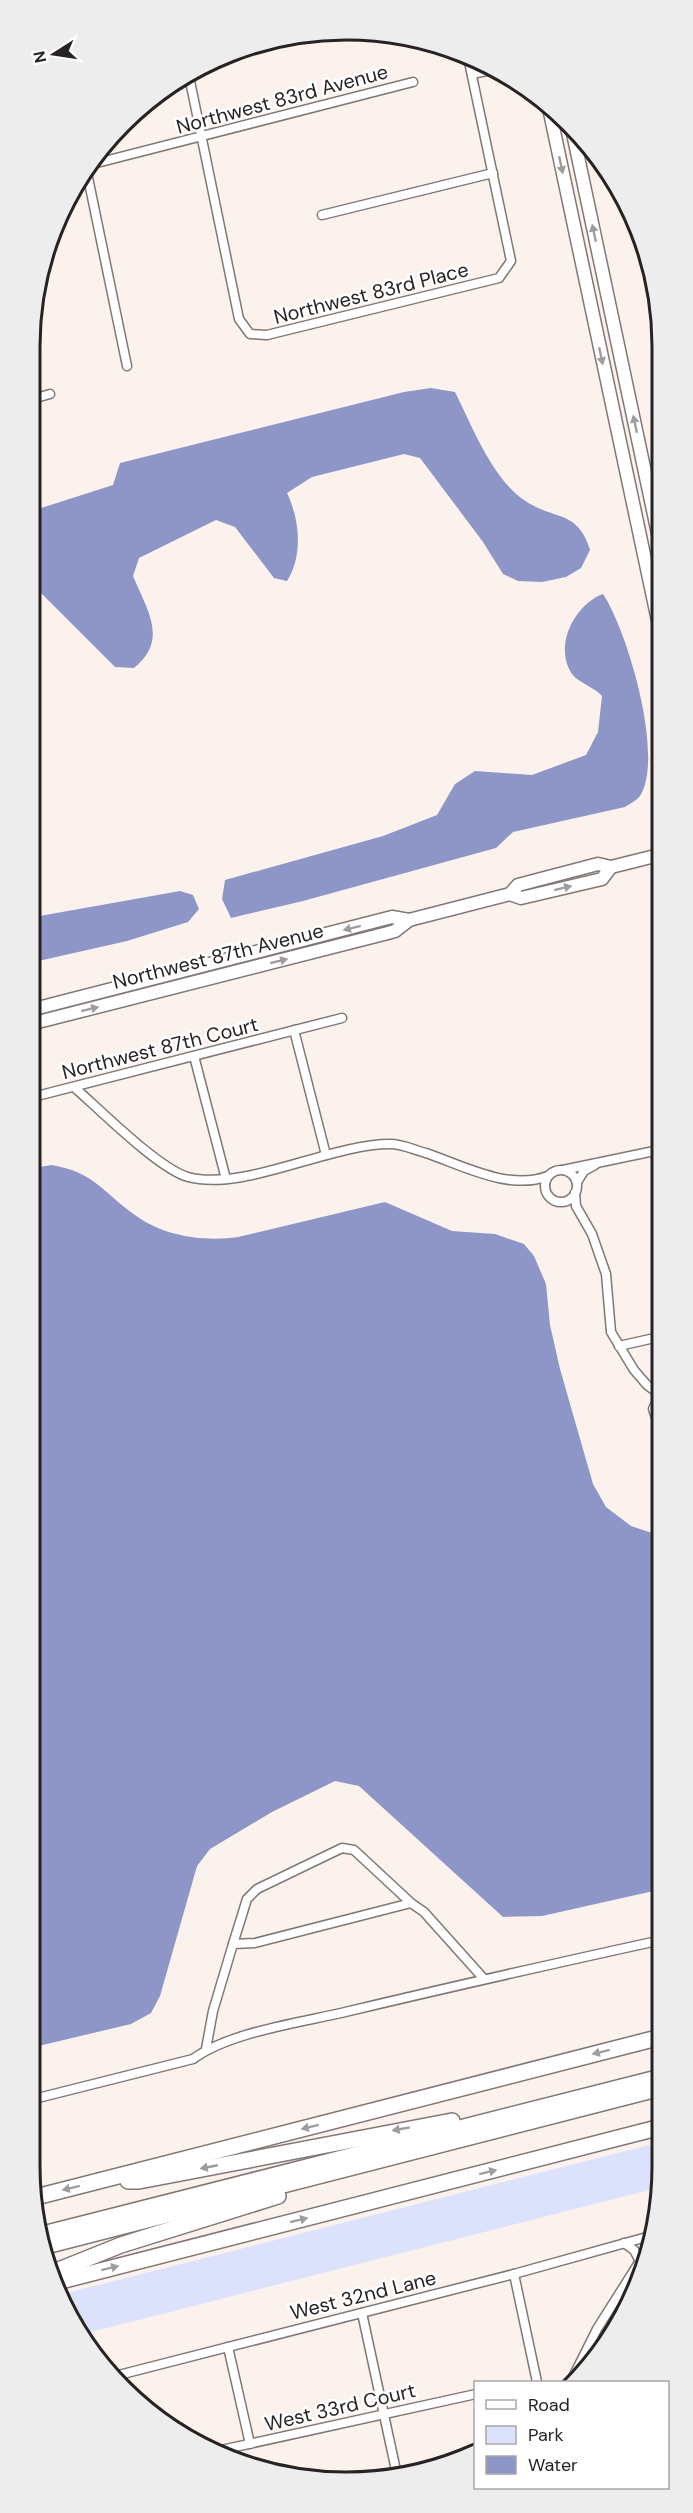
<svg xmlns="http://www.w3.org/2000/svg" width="693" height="2513" font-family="'DM Sans',sans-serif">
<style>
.green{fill:#dde2fc}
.water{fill:#8e96c7}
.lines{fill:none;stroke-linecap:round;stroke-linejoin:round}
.street-casing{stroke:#807875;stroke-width:11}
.secondary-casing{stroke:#807875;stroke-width:15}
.highway-casing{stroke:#807875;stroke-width:18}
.street{stroke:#fff;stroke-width:8}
.secondary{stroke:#fff;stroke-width:12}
.highway{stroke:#fff;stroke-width:15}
.oneway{fill:#9e9c9c}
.labels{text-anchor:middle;stroke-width:5;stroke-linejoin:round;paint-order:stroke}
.street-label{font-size:20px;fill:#272322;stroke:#fff}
.rim{fill:none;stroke:#272322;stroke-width:3}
</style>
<rect width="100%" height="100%" fill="#fbf2ee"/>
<polygon class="green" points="657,2143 657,2188 83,2334 59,2295"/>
<g class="water">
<path d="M431,388l24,4c17,34 37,86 69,108 30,21 54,9 66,50l-9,18 -15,9 -24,5 -24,-1 -15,-7 -20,-32 -63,-84 -16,-4 -92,23 -25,16c13,27 16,63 0,88l-13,-3 -39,-51 -19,-7 -77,38 -6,18c14,34 36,64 1,92l-19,-1 -80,-80v-77l78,-25 7,-22 284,-71z"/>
<path d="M603,594c24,36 62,162 37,202 -3,4 -10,8 -15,11l-112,25 -17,16 -193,53 -72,17 -9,-19 3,-19 158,-44 54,-21 18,-31 20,-13 57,4 54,-20 12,-23 4,-36c-8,-9 -23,-13 -30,-22 -19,-28 3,-70 31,-80z"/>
<polygon points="180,891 193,895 199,909 188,922 127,941 34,962 34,917"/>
<path d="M52,1165c44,8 50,27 83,50 28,21 68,27 103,22l147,-35 67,29 43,3 29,10 10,12 12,28 4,41 10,44 33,115 13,23 25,19 27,9v355l-116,26 -39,1 -144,-131 -24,-5 -63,31 -62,37 -13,17 -37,130 -9,17 -20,11 -101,24 3,-880z"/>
</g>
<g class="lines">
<defs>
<g id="street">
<polyline points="472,74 496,69"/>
<polyline points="189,76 239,319 250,334 267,335 499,278 511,261 468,57"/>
<polyline points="89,165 413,82"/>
<polyline points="86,168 127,366"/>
<polyline points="322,215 493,173"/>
<polyline points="36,398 50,394"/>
<polyline points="294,1030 326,1155"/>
<polyline points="194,1056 226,1179"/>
<path d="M74,1087c25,22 85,82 114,90 56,15 141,-33 202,-33 13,0 24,6 36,9 38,13 83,38 122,23"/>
<polyline points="33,1097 342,1018"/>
<polyline points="563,1170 659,1150"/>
<circle cx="561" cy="1186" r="16"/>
<polyline points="577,1182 584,1171 595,1165"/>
<polyline points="575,1193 576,1206 592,1234 606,1274 611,1332 634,1370 647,1385 658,1393"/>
<polyline points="619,1346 659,1337"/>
<polyline points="658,1423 653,1409 658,1400"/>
<polyline points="233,1944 247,1899 257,1889 342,1848 354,1850 411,1903"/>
<polyline points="206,2049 213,2011 233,1944 255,1943 411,1903 424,1912 484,1979"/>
<path d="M30,2100l163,-41c35,-26 104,-36 148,-46 105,-25 211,-49 316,-72"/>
<polyline points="624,2243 634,2250 640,2261"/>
<polyline points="514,2274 537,2382"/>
<polyline points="362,2313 397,2475"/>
<polyline points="228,2347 250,2444"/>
<polyline points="111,2377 514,2274 654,2235"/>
<polyline points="571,2381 597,2329 652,2242"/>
<polyline points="212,2452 476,2394"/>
</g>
<g id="secondary">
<polyline points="549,108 660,630"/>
<polyline points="571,124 660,543"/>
<polyline points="510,894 521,898 602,879 611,867"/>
<polyline points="34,1009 392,917 409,920 510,894 518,885 598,864 611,867 659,855"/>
<polyline points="34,1023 384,934 395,931 409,920"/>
</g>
<g id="highway">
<polyline points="128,2181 139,2181 452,2121"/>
<polyline points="36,2197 657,2038"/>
<polyline points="43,2234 657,2078"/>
<polyline points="46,2246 657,2089"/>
<polyline points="51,2273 121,2245 278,2196"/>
<polyline points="53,2283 657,2128"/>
</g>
</defs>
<use href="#street" class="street-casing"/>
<use href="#secondary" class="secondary-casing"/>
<use href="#highway" class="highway-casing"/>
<use href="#street" class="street"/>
<use href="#secondary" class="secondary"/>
<use href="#highway" class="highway"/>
</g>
<defs><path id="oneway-solid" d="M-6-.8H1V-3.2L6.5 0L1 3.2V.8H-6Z" transform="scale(1.5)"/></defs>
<g class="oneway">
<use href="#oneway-solid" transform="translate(561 165) rotate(78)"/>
<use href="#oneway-solid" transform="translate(594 233) rotate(-102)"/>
<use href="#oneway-solid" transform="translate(601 356) rotate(78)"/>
<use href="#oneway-solid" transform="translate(635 424) rotate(-102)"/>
<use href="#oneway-solid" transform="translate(563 888) rotate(-14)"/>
<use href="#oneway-solid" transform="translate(352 928) rotate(166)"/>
<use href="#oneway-solid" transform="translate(279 961) rotate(-14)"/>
<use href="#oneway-solid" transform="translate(90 1009) rotate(-14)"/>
<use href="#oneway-solid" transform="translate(601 2052) rotate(166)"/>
<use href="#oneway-solid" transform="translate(310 2127) rotate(166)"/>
<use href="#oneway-solid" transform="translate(401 2129) rotate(170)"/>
<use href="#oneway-solid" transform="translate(209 2167) rotate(169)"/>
<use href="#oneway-solid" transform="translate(488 2172) rotate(-14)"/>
<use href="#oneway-solid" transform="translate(71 2188) rotate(166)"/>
<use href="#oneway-solid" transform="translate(299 2220) rotate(-14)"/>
<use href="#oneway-solid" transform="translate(110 2268) rotate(-14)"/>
</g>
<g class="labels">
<g class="street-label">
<text transform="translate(282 99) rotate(-15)" y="7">Northwest 83rd Avenue</text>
<text transform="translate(371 293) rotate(-14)" y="7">Northwest 83rd Place</text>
<text transform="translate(218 956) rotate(-14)" y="7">Northwest 87th Avenue</text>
<text transform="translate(160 1048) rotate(-14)" y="7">Northwest 87th Court</text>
<text transform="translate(363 2295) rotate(-14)" y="7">West 32nd Lane</text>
<text transform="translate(340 2407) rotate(-13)" y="7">West 33rd Court</text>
</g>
</g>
<path d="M0 0H693V2513H0ZM346 40H346A306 306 0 0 1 652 346V2166A306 306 0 0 1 346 2472H346A306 306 0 0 1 40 2166V346A306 306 0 0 1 346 40Z" fill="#eeeded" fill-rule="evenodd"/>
<path class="rim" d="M346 40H346A306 306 0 0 1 652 346V2166A306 306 0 0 1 346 2472H346A306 306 0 0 1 40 2166V346A306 306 0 0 1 346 40Z"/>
<rect x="474" y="2381" width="195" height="108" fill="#ffffff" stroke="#a9a7a7" stroke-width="1.5"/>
<rect x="486" y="2400" width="30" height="9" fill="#ffffff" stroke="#a9a7a7" stroke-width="1.5"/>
<text x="528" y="2411" font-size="18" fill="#272322">Road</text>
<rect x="486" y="2426" width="30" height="18" fill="#dde2fc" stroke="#a9a7a7" stroke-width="1.5"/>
<text x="528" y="2441" font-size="18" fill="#272322">Park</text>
<rect x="486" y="2456" width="30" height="18" fill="#8e96c7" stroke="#a9a7a7" stroke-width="1.5"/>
<text x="528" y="2471" font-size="18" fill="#272322">Water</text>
<g transform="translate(54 54) rotate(258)" stroke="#ffffff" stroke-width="4.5" paint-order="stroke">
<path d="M0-4.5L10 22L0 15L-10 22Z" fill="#272322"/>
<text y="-9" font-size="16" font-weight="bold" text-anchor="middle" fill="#272322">N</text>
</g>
</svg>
